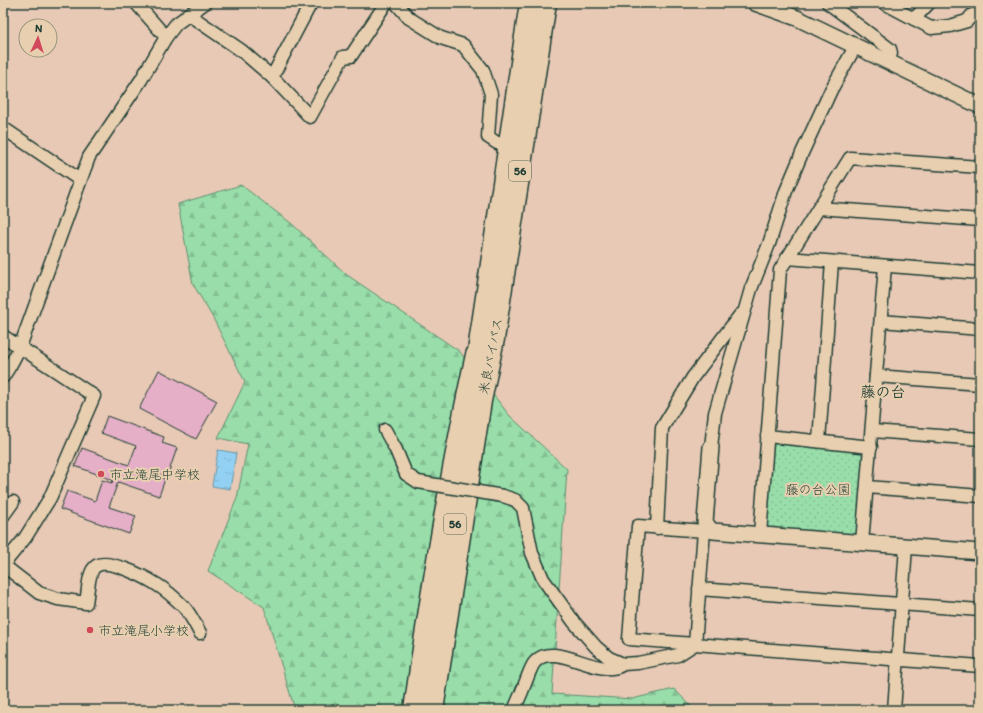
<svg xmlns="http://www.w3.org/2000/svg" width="983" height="713" font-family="Itim,'Klee One',sans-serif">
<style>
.grass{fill:url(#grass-dots);stroke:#5c8e6f}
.forest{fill:url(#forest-firs);stroke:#5c8e6f}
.water{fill:url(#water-ripples);stroke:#6596a7}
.building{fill:#e5afc7;stroke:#1f3d34}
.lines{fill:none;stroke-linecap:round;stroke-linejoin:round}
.minor-casing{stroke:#1f3d34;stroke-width:15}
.tertiary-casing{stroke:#1f3d34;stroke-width:18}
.primary-casing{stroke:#1f3d34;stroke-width:23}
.minor{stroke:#e8cfb0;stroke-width:12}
.tertiary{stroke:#e8cfb0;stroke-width:15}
.primary{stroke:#e8cfb0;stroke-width:20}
.minor-bridge-casing{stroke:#1f3d34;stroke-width:15;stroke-linecap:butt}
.minor-bridge{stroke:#e8cfb0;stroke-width:12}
.poi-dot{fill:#d1495b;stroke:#e8cfb0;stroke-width:1.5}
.labels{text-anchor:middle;stroke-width:4;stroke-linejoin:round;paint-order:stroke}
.shield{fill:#e8cfb0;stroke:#5b6959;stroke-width:1}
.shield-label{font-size:12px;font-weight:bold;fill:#1f3d34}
.street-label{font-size:13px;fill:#1f3d34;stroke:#e8cfb0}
.poi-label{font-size:13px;fill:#1f3d34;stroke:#e8cfb0;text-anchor:start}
.park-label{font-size:13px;fill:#25453a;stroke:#e8cfb0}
.quarter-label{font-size:15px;font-weight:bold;fill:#1f3d34;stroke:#e8cfb0}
</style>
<defs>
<pattern id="grass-dots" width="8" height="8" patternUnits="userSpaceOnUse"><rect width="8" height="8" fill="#99deaa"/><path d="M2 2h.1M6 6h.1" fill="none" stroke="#83bf93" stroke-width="1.8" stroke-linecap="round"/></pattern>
<pattern id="forest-firs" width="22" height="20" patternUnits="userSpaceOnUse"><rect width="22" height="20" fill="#99deaa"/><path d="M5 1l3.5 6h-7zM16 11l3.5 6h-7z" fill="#83bf93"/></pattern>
<pattern id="water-ripples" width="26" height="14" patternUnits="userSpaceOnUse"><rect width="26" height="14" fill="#93d1f4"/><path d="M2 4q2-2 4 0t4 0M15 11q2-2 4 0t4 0" fill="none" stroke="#7eb4d2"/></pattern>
</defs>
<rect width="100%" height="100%" fill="#e7c9b5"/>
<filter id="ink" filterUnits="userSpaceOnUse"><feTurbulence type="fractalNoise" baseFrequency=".025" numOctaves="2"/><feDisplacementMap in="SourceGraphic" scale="8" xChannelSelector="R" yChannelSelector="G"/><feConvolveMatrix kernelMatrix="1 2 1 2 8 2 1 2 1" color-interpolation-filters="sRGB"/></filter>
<g filter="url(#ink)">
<polygon class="grass" points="777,441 866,450 859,532 853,536 768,530 765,525 771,446"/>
<polygon class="forest" points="241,185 292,224 347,275 459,351 509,415 567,469 552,694 632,699 674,689 695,710 295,710 264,607 208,571 237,498 248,444 218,438 245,382 213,318 193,284 178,204"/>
<polygon class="water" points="218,450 236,453 230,489 212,486"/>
<g class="building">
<polygon points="159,370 217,401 196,439 139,409"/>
<polygon points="107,416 164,437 162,443 177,448 167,477 152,471 151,474 165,479 159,496 118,482 109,507 136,516 129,534 60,509 67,491 95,501 102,480 112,483 113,480 75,466 82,448 129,465 136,446 101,433"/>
</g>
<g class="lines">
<defs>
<g id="minor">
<polyline points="136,3 166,37"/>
<polyline points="396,3 409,18 441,38 463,45 483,70 491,94 488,137 497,143 514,144"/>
<polyline points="828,3 890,49 891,53 889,62"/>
<polyline points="884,3 931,28 950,26 967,21 972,15 980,14"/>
<polyline points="188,14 242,51 272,77 310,117 343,57 351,56 386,3"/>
<polyline points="914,19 929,3"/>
<polyline points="272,77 311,3"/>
<polyline points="3,128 80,180"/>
<polyline points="819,208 980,220"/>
<polyline points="787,258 980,273"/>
<polyline points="881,321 980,329"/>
<polyline points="3,336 94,396 50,498 25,538 3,565"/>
<polyline points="876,376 980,384"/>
<polyline points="3,377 11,364 20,347 89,157 141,80 166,37 176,24 205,3"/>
<polyline points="385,430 396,450 406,474 418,482"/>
<polyline points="872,431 980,439"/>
<polyline points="767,436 871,447"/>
<polyline points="819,441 832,262"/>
<polyline points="711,447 715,413 751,289 769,244 786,191 802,153 831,90 855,47"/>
<polyline points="867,487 980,496"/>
<polyline points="503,496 515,500 523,508 532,553 543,579 574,622 596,647 609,658 623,664 638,663 678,655 695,644 704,531"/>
<polyline points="3,516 13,502"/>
<polyline points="657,528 662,428 693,377 740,315"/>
<polyline points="718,532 638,526 629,639 980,666"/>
<polyline points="760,535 780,270 850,158 980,167"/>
<polyline points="862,543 885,266"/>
<path d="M3,565l36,28 19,6 28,4c2,-10 2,-32 10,-37 12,-8 49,11 60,18 10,6 20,15 28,23 7,8 11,17 16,26"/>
<polyline points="699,589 980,610"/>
<path d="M514,710c5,-11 10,-23 14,-34 2,-5 4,-11 7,-14 19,-23 66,19 88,2"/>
<polyline points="894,710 906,547"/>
</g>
<g id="tertiary">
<polyline points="755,3 797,18 980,106"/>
<polyline points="711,447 705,522 709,528 713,531 980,552"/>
</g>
<g id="primary">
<polyline points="476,368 480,337 530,3"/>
<path d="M414,710c17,-119 36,-238 62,-355"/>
<polyline points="433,710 481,401 494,339 546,3"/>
</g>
</defs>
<use href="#minor" class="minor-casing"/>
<use href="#tertiary" class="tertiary-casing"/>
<use href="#primary" class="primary-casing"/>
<use href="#minor" class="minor"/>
<use href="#tertiary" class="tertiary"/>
<use href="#primary" class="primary"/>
<defs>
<polyline id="minor-bridge" points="418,482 503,496"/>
</defs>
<use href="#minor-bridge" class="minor-bridge-casing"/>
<use href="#minor-bridge" class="minor-bridge"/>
</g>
</g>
<g class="poi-dot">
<circle cx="101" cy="474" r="4"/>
<circle cx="90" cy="630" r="4"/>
</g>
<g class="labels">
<g class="shield">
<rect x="509" y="161" width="22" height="20" rx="3"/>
<rect x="444" y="514" width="22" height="20" rx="3"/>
</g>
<g class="shield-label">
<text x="520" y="175">56</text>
<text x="455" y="528">56</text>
</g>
<g class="street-label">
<text transform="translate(490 356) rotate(-79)" y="5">米良バイパス</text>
</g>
<g class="poi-label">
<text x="109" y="479">市立滝尾中学校</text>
<text x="98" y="635">市立滝尾小学校</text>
</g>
<g class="park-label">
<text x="818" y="494">藤の台公園</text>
</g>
<g class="quarter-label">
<text x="883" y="397">藤の台</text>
</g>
</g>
<rect width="983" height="713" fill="none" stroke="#e8cfb0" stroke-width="16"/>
<rect x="8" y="8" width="967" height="697" fill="none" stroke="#1f3d34" stroke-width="1.5" filter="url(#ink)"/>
<g transform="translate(38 38) rotate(4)"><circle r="19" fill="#e8cfb0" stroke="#98957e"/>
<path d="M0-3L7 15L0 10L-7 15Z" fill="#d1495b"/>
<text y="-6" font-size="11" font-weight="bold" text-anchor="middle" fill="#1f3d34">N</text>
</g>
</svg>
